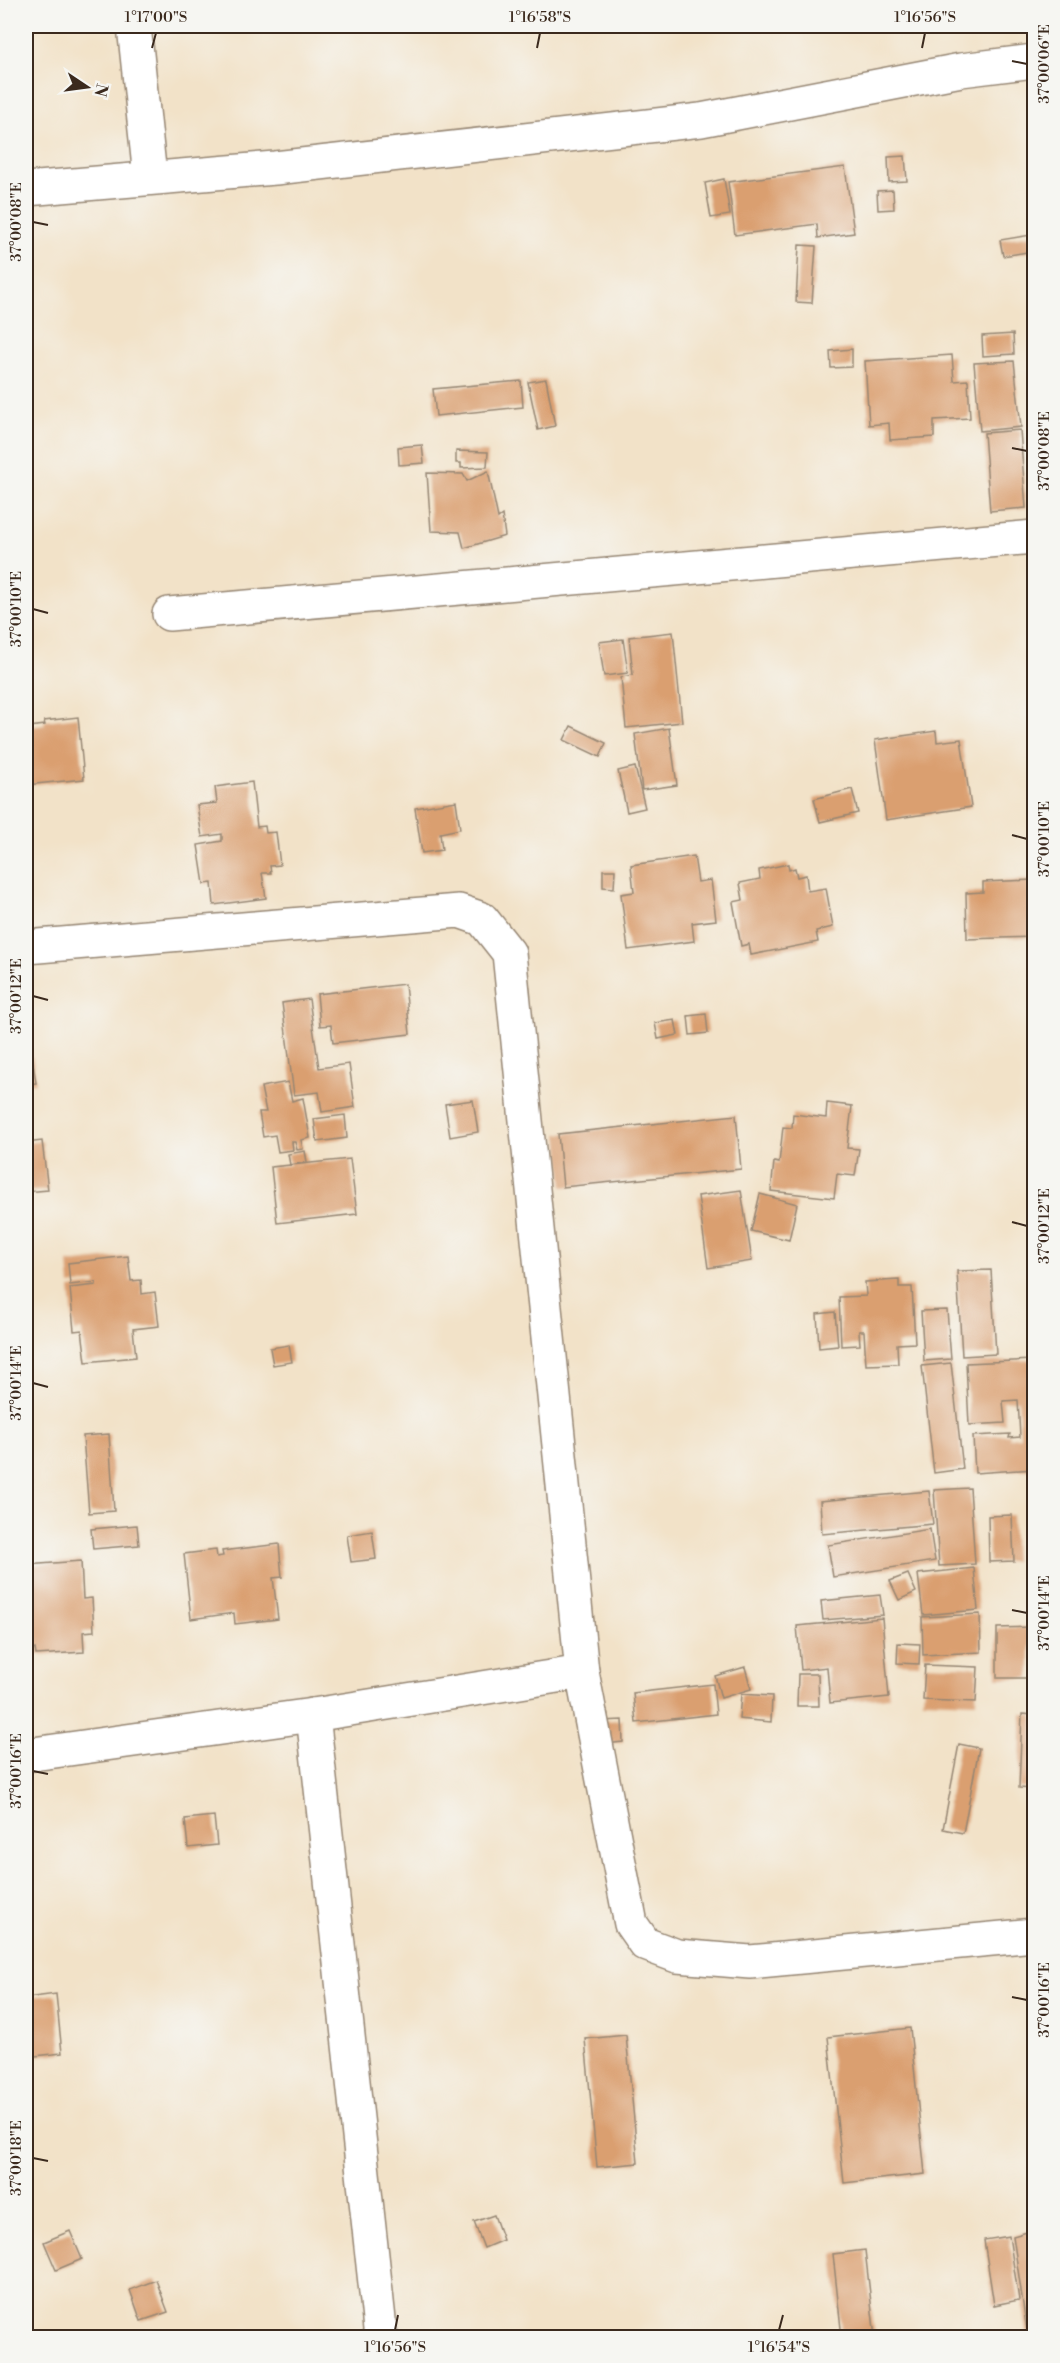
<svg xmlns="http://www.w3.org/2000/svg" width="1060" height="2363" font-family="'Libre Bodoni',serif">
<style>
.building{fill:#da9f6f}
.lines{fill:none;stroke-linecap:round;stroke-linejoin:round}
.minor-casing{stroke:#968673;stroke-width:36}
.tertiary-casing{stroke:#968673;stroke-width:36}
.minor{stroke:#fff;stroke-width:33}
.tertiary{stroke:#fff;stroke-width:33}
.ticks{fill:none;stroke:#3b2a1e;stroke-width:2}
.neatline{fill:none;stroke:#3b2a1e;stroke-width:2}
.ticks-label{font-size:15px;text-anchor:middle;fill:#3b2a1e}
</style>
<rect width="100%" height="100%" fill="#f6f6f2"/>
<filter id="ink" filterUnits="userSpaceOnUse"><feTurbulence type="fractalNoise" baseFrequency=".0167" numOctaves="2"/><feDisplacementMap in="SourceGraphic" scale="12" xChannelSelector="R" yChannelSelector="G"/><feConvolveMatrix kernelMatrix="1 2 1 2 8 2 1 2 1" color-interpolation-filters="sRGB"/></filter>
<filter id="wash" filterUnits="userSpaceOnUse"><feTurbulence type="fractalNoise" baseFrequency=".008" numOctaves="4" result="noise"/><feDisplacementMap in="SourceGraphic" scale="24" xChannelSelector="R" yChannelSelector="G"/><feGaussianBlur stdDeviation="1.35" result="paint"/><feColorMatrix in="noise" values="0 0 0 0 0 0 0 0 0 0 0 0 0 0 0 0 0 1.4 0 .05"/><feComposite in="paint" operator="in"/></filter>
<g filter="url(#wash)">
<rect width="100%" height="100%" fill="#f2e2c8"/>
<g id="blocks">
<g class="building">
<polygon points="905,156 907,181 889,182 888,157"/>
<polygon points="845,167 854,233 818,238 817,224 735,235 728,182"/>
<polygon points="724,179 730,215 711,218 705,183"/>
<polygon points="893,190 894,209 878,210 877,191"/>
<polygon points="1031,235 1034,251 1003,256 1000,240"/>
<polygon points="799,245 816,246 812,303 796,302"/>
<polygon points="1013,334 1014,354 983,356 982,336"/>
<polygon points="852,349 852,367 831,368 830,351"/>
<polygon points="952,355 954,381 968,380 970,418 934,420 934,437 890,440 889,423 869,425 865,361"/>
<polygon points="1014,361 1021,427 980,431 974,363"/>
<polygon points="546,379 555,426 538,430 528,382"/>
<polygon points="521,381 523,407 436,416 433,389"/>
<polygon points="1020,430 1026,508 990,511 984,433"/>
<polygon points="422,445 424,463 399,465 398,447"/>
<polygon points="456,451 488,452 487,467 461,468 461,463 456,463"/>
<polygon points="488,471 498,518 502,515 505,536 464,548 460,532 431,531 427,473 463,474 467,481"/>
<polygon points="673,632 682,722 626,728 621,677 633,675 629,637"/>
<polygon points="623,639 628,673 604,676 599,642"/>
<polygon points="78,717 84,779 26,785 26,720 28,720 29,727 45,725 44,721"/>
<polygon points="571,726 606,743 600,757 564,740"/>
<polygon points="669,728 677,785 642,790 635,734"/>
<polygon points="936,731 937,742 961,739 971,807 886,820 875,740"/>
<polygon points="635,767 645,808 627,812 618,771"/>
<polygon points="252,782 257,827 265,826 266,833 276,832 280,865 270,866 271,873 262,873 266,898 214,905 212,883 204,884 198,845 222,841 222,834 202,837 197,805 217,803 215,787"/>
<polygon points="852,789 858,813 820,822 814,799"/>
<polygon points="456,801 460,829 440,833 442,850 422,853 415,808"/>
<polygon points="694,856 698,882 711,880 716,920 692,923 694,941 628,950 621,894 634,892 631,865"/>
<polygon points="788,864 789,870 795,868 797,877 806,875 808,891 826,888 833,927 816,931 818,942 751,955 749,944 741,946 733,902 743,900 740,883 760,879 759,870"/>
<polygon points="603,870 615,870 614,888 603,887"/>
<polygon points="1034,880 1034,937 967,939 966,893 983,892 983,882"/>
<polygon points="405,984 410,1034 333,1043 331,1025 320,1026 317,994"/>
<polygon points="309,999 319,1068 349,1064 355,1107 322,1112 319,1092 294,1095 282,1003"/>
<polygon points="706,1014 708,1033 690,1035 688,1016"/>
<polygon points="26,1016 36,1083 26,1084"/>
<polygon points="675,1020 678,1035 658,1039 655,1023"/>
<polygon points="288,1082 292,1101 303,1098 310,1138 301,1140 303,1149 297,1150 295,1142 292,1142 293,1150 278,1152 275,1135 263,1137 259,1112 266,1112 261,1087"/>
<polygon points="473,1100 478,1132 450,1137 445,1104"/>
<polygon points="827,1103 852,1106 847,1148 859,1149 855,1176 837,1174 834,1198 771,1191 774,1162 779,1163 783,1127 792,1128 793,1114 826,1118"/>
<polygon points="345,1115 347,1138 317,1142 314,1119"/>
<polygon points="736,1115 741,1169 563,1187 558,1134"/>
<polygon points="42,1141 48,1190 26,1192 26,1143"/>
<polygon points="305,1151 307,1162 290,1165 288,1154"/>
<polygon points="350,1159 357,1214 277,1223 271,1167"/>
<polygon points="741,1190 752,1261 708,1268 698,1196"/>
<polygon points="760,1194 797,1204 789,1240 751,1231"/>
<polygon points="128,1256 131,1281 141,1280 142,1294 155,1292 159,1326 133,1329 136,1357 86,1362 82,1330 74,1331 70,1288 96,1285 96,1282 70,1285 68,1263"/>
<polygon points="991,1270 996,1354 962,1356 957,1271"/>
<polygon points="899,1280 899,1287 912,1287 915,1343 897,1344 898,1364 866,1365 864,1331 859,1331 860,1345 841,1346 839,1297 866,1296 865,1282"/>
<polygon points="947,1310 951,1359 924,1361 921,1311"/>
<polygon points="835,1312 838,1346 819,1348 817,1314"/>
<polygon points="289,1345 292,1362 273,1365 270,1348"/>
<polygon points="1034,1360 1034,1469 975,1473 973,1436 1010,1434 1009,1438 1020,1437 1018,1400 1003,1401 1005,1423 969,1425 966,1363"/>
<polygon points="951,1363 963,1469 934,1473 922,1366"/>
<polygon points="109,1434 114,1511 89,1513 83,1436"/>
<polygon points="970,1488 975,1564 939,1566 934,1490"/>
<polygon points="929,1491 933,1524 822,1534 820,1501"/>
<polygon points="1012,1515 1014,1561 989,1562 988,1516"/>
<polygon points="137,1525 139,1545 93,1549 91,1529"/>
<polygon points="930,1529 935,1561 833,1577 828,1545"/>
<polygon points="372,1531 376,1559 351,1562 347,1535"/>
<polygon points="279,1544 282,1577 273,1578 278,1619 235,1624 234,1613 191,1619 184,1554 216,1550 217,1557 223,1556 222,1551"/>
<polygon points="81,1561 83,1599 92,1598 94,1631 83,1632 84,1652 36,1655 35,1649 26,1649 26,1565"/>
<polygon points="974,1568 978,1610 923,1615 918,1574"/>
<polygon points="908,1574 916,1592 899,1600 890,1581"/>
<polygon points="880,1595 883,1615 823,1620 821,1601"/>
<polygon points="980,1614 981,1652 923,1655 922,1617"/>
<polygon points="882,1618 889,1697 830,1703 827,1667 801,1670 797,1626"/>
<polygon points="1030,1627 1030,1678 997,1678 997,1628"/>
<polygon points="898,1643 920,1644 919,1664 897,1663"/>
<polygon points="925,1665 978,1667 976,1702 923,1700"/>
<polygon points="745,1667 751,1689 721,1698 715,1676"/>
<polygon points="798,1674 818,1674 819,1706 797,1706"/>
<polygon points="713,1684 716,1714 636,1723 633,1693"/>
<polygon points="741,1694 772,1696 771,1722 739,1719"/>
<polygon points="1022,1714 1034,1715 1034,1789 1019,1788"/>
<polygon points="622,1720 623,1742 605,1744 603,1721"/>
<polygon points="959,1744 979,1748 963,1833 943,1829"/>
<polygon points="214,1816 217,1845 188,1848 185,1819"/>
<polygon points="56,1994 62,2053 26,2057 26,1998"/>
<polygon points="910,2028 925,2174 844,2183 828,2037"/>
<polygon points="626,2035 638,2163 597,2167 585,2039"/>
<polygon points="494,2215 503,2240 484,2248 474,2222"/>
<polygon points="1034,2230 1034,2338 1028,2338 1013,2236"/>
<polygon points="70,2231 82,2259 56,2270 44,2242"/>
<polygon points="1009,2236 1019,2300 994,2305 984,2240"/>
<polygon points="865,2250 875,2338 842,2338 833,2254"/>
<polygon points="156,2280 168,2312 141,2321 130,2290"/>
</g>
</g>
</g>
<g filter="url(#ink)">
<use href="#blocks" fill-opacity="0" stroke="#968673" stroke-width="1.5"/>
<g class="lines">
<defs>
<g id="minor">
<polyline points="134,26 150,177"/>
<polyline points="169,614 1034,537"/>
<polyline points="26,947 459,911 482,919 509,953 582,1672 631,1924 645,1944 677,1956 750,1962 1034,1935"/>
<polyline points="313,1715 381,2338"/>
<polyline points="26,1755 313,1715 582,1672"/>
</g>
<polyline id="tertiary" points="26,189 275,168 701,120 961,70 1034,61"/>
</defs>
<use href="#minor" class="minor-casing"/>
<use href="#tertiary" class="tertiary-casing"/>
<use href="#minor" class="minor"/>
<use href="#tertiary" class="tertiary"/>
</g>
</g>
<path class="ticks" d="M152,48l4,-15M537,48l3,-15M922,48l3,-15M1012,61l15,3M33,222l15,3M1012,448l15,3M33,609l15,4M1012,835l15,4M33,996l15,4M1012,1222l15,4M33,1383l15,4M1012,1610l15,3M33,1771l15,3M1012,1997l15,3M33,2158l15,3M395,2330l3,-15M779,2330l4,-15"/>
<rect width="1060" height="2363" fill="none" stroke="#f6f6f2" stroke-width="66"/>
<g transform="translate(87 87) rotate(103)" stroke="#f6f6f2" stroke-width="4.5" paint-order="stroke">
<path d="M0-4.5L10 22L0 15L-10 22Z" fill="#3b2a1e"/>
<text y="-9" font-size="16" font-weight="bold" text-anchor="middle" fill="#3b2a1e">N</text>
</g>
<rect x="33" y="33" width="994" height="2297" class="neatline"/>
<g class="ticks-label">
<text x="156" y="22">1°17'00"S</text>
<text x="540" y="22">1°16'58"S</text>
<text x="925" y="22">1°16'56"S</text>
<text transform="translate(1044 64) rotate(-90)" y="5">37°00'06"E</text>
<text transform="translate(16 222) rotate(-90)" y="5">37°00'08"E</text>
<text transform="translate(1044 451) rotate(-90)" y="5">37°00'08"E</text>
<text transform="translate(16 609) rotate(-90)" y="5">37°00'10"E</text>
<text transform="translate(1044 839) rotate(-90)" y="5">37°00'10"E</text>
<text transform="translate(16 996) rotate(-90)" y="5">37°00'12"E</text>
<text transform="translate(1044 1226) rotate(-90)" y="5">37°00'12"E</text>
<text transform="translate(16 1383) rotate(-90)" y="5">37°00'14"E</text>
<text transform="translate(1044 1613) rotate(-90)" y="5">37°00'14"E</text>
<text transform="translate(16 1771) rotate(-90)" y="5">37°00'16"E</text>
<text transform="translate(1044 2000) rotate(-90)" y="5">37°00'16"E</text>
<text transform="translate(16 2158) rotate(-90)" y="5">37°00'18"E</text>
<text x="395" y="2352">1°16'56"S</text>
<text x="779" y="2352">1°16'54"S</text>
</g>
</svg>
